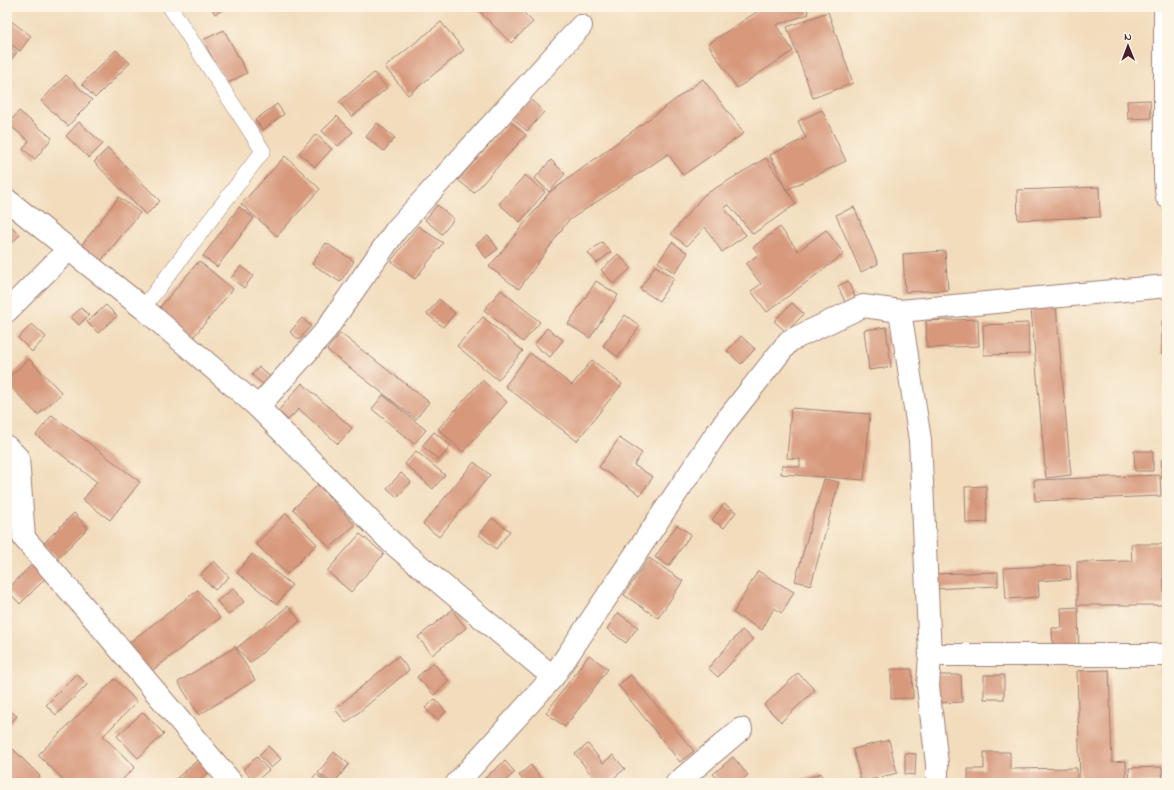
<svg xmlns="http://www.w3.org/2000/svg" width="1174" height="790" font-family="'Indie Flower',sans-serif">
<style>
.building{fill:#d7987b}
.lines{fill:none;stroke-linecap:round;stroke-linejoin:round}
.service-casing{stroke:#9e7e74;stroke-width:16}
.minor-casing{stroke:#9e7e74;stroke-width:24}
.service{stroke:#fff;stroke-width:15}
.minor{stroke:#fff;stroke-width:22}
</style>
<rect width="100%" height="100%" fill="#fcf5e5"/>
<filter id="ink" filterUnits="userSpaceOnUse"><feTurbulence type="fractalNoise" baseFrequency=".025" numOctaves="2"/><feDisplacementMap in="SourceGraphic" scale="8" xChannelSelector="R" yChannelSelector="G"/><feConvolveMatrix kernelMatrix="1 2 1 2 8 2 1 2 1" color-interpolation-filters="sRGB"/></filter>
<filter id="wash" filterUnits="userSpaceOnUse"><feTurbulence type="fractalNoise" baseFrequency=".012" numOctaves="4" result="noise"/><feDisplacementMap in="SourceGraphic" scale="16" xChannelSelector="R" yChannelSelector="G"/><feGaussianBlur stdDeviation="0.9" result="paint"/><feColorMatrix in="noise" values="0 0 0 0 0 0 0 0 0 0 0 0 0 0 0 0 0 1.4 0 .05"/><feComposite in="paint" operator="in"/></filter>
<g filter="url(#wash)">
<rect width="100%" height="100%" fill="#f2dcbc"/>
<g id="blocks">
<g class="building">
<polygon points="211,7 228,7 215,14"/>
<polygon points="475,7 518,7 533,22 511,43"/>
<polygon points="764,7 806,7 809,14 776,25 793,51 737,88 708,44"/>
<polygon points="828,12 853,83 813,98 787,27"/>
<polygon points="7,18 31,36 20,51 7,42"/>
<polygon points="441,22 464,50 408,95 385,67"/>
<polygon points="224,30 247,73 226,84 203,40"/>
<polygon points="7,45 17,52 7,65"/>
<polygon points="116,50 130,63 95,98 82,84"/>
<polygon points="374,73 387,88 352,117 339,102"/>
<polygon points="66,75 92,100 68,126 41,101"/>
<polygon points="703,79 744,133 683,175 668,154 568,221 519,289 489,267 549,193"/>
<polygon points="528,97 544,112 527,131 511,117"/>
<polygon points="1150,100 1151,118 1128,119 1127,101"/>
<polygon points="277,104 284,114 263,130 255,120"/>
<polygon points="822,110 846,161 786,190 770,155 806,138 798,121"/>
<polygon points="19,111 52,138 35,159 23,149 29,141 8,124"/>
<polygon points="337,116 353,132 338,146 322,131"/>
<polygon points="510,121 526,135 474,193 458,180"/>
<polygon points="79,122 103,144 89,158 66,136"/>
<polygon points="377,123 395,138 384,151 366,137"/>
<polygon points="316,134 332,149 315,167 299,153"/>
<polygon points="108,148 160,201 146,215 94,162"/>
<polygon points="285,156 320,189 277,236 241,204"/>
<polygon points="766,158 796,204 753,234 729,205 724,208 746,235 722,252 705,227 687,246 671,234 704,195"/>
<polygon points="551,160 565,174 549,192 535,178"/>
<polygon points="525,175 545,192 520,222 499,204"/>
<polygon points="1099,187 1100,217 1018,220 1017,190"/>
<polygon points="119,197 140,213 97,266 77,251"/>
<polygon points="437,205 454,219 442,234 425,220"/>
<polygon points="239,207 254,218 217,267 203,256"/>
<polygon points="854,207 878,264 861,272 836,215"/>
<polygon points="8,223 20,235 7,248 7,224"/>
<polygon points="418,226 443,243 415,279 391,261"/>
<polygon points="780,227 798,251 826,230 844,254 767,312 751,291 761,284 746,264 759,254 753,247"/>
<polygon points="488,235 498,249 486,258 476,244"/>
<polygon points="602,242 611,252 597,263 588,253"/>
<polygon points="672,242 688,253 675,273 658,262"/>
<polygon points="326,243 354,261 340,282 312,264"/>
<polygon points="945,251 948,290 905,292 903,254"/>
<polygon points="618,254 631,268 614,284 601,270"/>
<polygon points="199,261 233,289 191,340 156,312"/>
<polygon points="241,266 253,276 244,288 231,278"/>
<polygon points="655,266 674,278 659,301 640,289"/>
<polygon points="596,281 618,295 590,338 568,324"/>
<polygon points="848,281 855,297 845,302 838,286"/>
<polygon points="501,290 540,322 523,342 484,310"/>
<polygon points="439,299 455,313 443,327 427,314"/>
<polygon points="792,303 804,314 786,332 774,321"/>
<polygon points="106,305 117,316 98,333 87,322"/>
<polygon points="1056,307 1071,475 1046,478 1031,309"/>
<polygon points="81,308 89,315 79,325 71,317"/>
<polygon points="625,315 640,326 618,357 603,346"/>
<polygon points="483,317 523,351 498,380 457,346"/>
<polygon points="302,318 311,326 299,340 290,332"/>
<polygon points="978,319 979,346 927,348 926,321"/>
<rect x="1162" y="321" width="5" height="33"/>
<polygon points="1028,323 1029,354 984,355 983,325"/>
<polygon points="32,324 46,337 32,352 18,338"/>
<polygon points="886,327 891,367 869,370 864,330"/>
<polygon points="547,328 563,340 550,357 534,345"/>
<polygon points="340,333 429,402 416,419 327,350"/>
<polygon points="741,336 755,349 741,364 727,351"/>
<polygon points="530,353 572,385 592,360 622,384 577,441 505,386"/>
<polygon points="29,359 62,393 38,415 7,383 7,379"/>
<polygon points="259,367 272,378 265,386 252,375"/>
<polygon points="482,380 507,402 463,452 438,429"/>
<polygon points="302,383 352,428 338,444 299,409 288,420 278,411"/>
<polygon points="383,395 426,430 414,444 372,409"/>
<polygon points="791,408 870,414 864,480 781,474 782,465 800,467 800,459 787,458"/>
<polygon points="52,415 140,482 110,520 83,500 97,482 36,435"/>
<polygon points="434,432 451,446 439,460 422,446"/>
<polygon points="619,438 642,453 634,465 653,477 640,495 599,467"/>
<polygon points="416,451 445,475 433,489 405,464"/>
<polygon points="1134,451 1153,451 1153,471 1135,471"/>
<polygon points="1167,459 1167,479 1162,479 1161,460"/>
<polygon points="474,462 490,475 439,537 423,524"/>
<polygon points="401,473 411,482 397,497 387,488"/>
<polygon points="1160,475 1161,496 1035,501 1034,480"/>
<polygon points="824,479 839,482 811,585 795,581"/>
<polygon points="318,485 355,525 330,548 293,509"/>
<polygon points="986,486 987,522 966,523 965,487"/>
<polygon points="724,504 736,512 724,528 712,520"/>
<polygon points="74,513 88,528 57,559 42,545"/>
<polygon points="286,513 317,544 287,574 256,544"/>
<polygon points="492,518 510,531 496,549 479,535"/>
<polygon points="677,525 691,534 669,566 655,557"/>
<polygon points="360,534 384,554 351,592 327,571"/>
<polygon points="1131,544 1163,544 1164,605 1077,605 1077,562 1132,561"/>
<polygon points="252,554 292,585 277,604 237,573"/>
<polygon points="649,558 683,581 658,618 624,595"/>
<polygon points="35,561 49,575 20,604 7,590"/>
<polygon points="214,561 229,577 215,590 200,575"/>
<polygon points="1070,565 1071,579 1038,581 1039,597 1006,599 1004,568"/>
<polygon points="758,571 794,592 782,613 774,608 762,630 733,613"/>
<polygon points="998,572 998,586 932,589 932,574"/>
<polygon points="234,588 244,602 228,615 217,601"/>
<polygon points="198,590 220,618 148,674 126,645"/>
<polygon points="288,606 300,621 250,663 237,648"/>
<polygon points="1078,607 1079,651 1053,652 1052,628 1062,628 1061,608"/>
<polygon points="452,610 466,628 432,655 418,637"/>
<polygon points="618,613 638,627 626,643 607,629"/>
<polygon points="742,630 753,639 718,677 708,668"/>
<polygon points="235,647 255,680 199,715 178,682"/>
<polygon points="589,655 608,669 565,727 546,713"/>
<polygon points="398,656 409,670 346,723 335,709"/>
<polygon points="433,663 449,681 434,695 417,677"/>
<polygon points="891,669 912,669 913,698 891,699"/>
<polygon points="1109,670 1112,762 1126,761 1126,783 1080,783 1077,671"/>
<rect x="1164" y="672" width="3" height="16"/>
<polygon points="798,673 815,690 781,722 764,705"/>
<polygon points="77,674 87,685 56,715 46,705"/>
<polygon points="631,675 694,751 680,762 618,685"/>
<polygon points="937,675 961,675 962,702 937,703"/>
<rect x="984" y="675" width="20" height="24"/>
<polygon points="115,679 137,702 103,736 135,767 119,783 67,783 38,755"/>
<polygon points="435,699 446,712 437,720 425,708"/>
<polygon points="7,708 17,716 7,727"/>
<polygon points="143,712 164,734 138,758 117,736"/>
<polygon points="889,740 897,773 861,782 853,749"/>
<polygon points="588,744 603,763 613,755 625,769 607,783 598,783 575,754"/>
<polygon points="268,746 281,759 271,768 259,755"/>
<polygon points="11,747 40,776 32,783 7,783 7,751"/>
<polygon points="334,752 349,764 334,783 332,783 318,773"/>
<polygon points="984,752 1010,752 1010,769 1077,768 1077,783 968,783 968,769 984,769"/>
<polygon points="905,753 916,754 915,775 905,774"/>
<polygon points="257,757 269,770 255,782 243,769"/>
<polygon points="733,757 748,775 739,783 721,783 713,774"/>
<polygon points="198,760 209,772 197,783 171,783"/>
<polygon points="505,761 515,772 503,783 490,783 485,778"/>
<polygon points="531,765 544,782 543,783 525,783 519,775"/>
<polygon points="1162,767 1163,782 1130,783 1129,768"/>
<polygon points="821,773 824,783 798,783 798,782"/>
<polygon points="316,774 328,783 309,783"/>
</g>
</g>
</g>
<g filter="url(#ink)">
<use href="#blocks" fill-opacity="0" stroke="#9e7e74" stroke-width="1"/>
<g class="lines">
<defs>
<polyline id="service" points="143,308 263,151 170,7"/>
<g id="minor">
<polyline points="1165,7 1165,179 1167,197"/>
<polyline points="7,200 143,308 258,407 391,542 553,677"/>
<polyline points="7,311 69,249"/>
<polyline points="900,311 920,440 930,655 928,686 937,764 937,783"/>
<polyline points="258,407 323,334 396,230 581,26"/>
<polyline points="7,447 18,458 24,538 92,616 232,783"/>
<polyline points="930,655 1167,655"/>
<polyline points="457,783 553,677 718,431 789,341 863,306 900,311 1167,286"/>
<polyline points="677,783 741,729"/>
</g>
</defs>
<use href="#service" class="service-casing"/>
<use href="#minor" class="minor-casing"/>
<use href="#service" class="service"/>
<use href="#minor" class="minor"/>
</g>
</g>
<rect width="1174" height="790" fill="none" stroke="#fcf5e5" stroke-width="24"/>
<g transform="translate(1128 46) rotate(359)" stroke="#fcf5e5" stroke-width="3" paint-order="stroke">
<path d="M0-3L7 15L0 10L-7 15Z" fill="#4a1f2b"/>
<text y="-6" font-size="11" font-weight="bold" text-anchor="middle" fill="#4a1f2b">N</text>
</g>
</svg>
